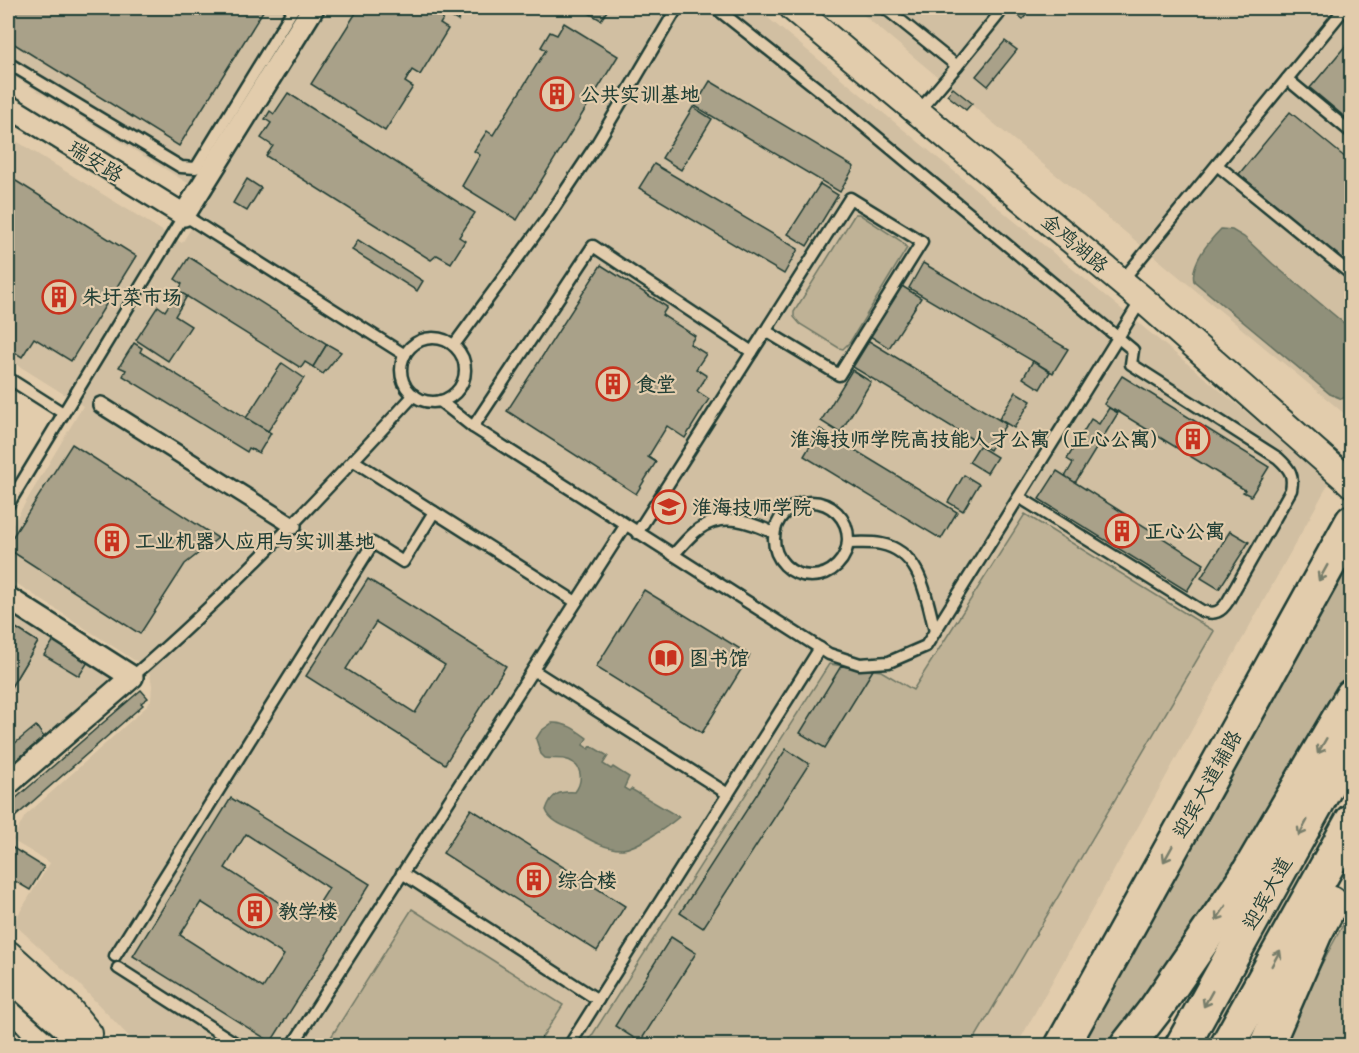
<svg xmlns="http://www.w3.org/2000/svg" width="1359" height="1053" font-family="Sriracha,'LXGW WenKai TC',sans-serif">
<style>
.built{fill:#d1bfa2}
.green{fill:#bfb296;stroke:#6f7865;stroke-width:1.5}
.water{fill:#90907a;stroke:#636f5e;stroke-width:1.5}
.building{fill:#a9a189;stroke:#1f3d34;stroke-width:1.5;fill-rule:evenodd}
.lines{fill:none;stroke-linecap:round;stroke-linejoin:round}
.service-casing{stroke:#1f3d34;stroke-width:15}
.pedestrian-casing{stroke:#1f3d34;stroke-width:20}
.minor-casing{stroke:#1f3d34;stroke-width:26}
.tertiary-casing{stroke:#1f3d34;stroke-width:30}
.secondary-casing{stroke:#1f3d34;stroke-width:33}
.primary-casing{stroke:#1f3d34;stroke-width:38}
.trunk-casing{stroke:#1f3d34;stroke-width:38}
.service{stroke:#e2ccac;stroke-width:10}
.pedestrian{stroke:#e2ccac;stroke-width:15}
.minor{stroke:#e2ccac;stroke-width:21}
.tertiary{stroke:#e2ccac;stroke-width:26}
.secondary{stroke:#e2ccac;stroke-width:28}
.primary{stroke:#e2ccac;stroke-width:33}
.trunk{stroke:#e2ccac;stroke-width:33}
.oneway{stroke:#777d6a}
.labels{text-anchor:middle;stroke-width:4.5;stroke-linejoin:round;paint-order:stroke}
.poi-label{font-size:20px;font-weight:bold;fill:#1f3d34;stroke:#e2ccac;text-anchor:start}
.street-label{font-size:20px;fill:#1f3d34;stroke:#e2ccac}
</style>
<rect width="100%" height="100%" fill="#e2ccac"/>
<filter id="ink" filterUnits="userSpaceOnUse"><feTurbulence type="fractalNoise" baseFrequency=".0167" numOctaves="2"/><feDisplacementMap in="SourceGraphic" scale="12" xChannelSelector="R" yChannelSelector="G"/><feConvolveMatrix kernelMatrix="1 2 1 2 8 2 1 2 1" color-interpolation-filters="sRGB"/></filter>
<g filter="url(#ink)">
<g class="built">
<polygon points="8,8 298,8 191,185 8,73"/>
<polygon points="327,8 756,8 1330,481 1017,1045 137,1045 76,981 13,923 50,863 12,840 25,816 145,708 151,700 152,685 150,674 137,662 8,578 8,532 83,406 8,359 8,136 182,243"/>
<polygon points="855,8 1351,8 1351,419 974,107"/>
<polygon points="8,606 120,676 8,771"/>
</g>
<g class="green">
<polygon points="855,214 859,214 901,241 907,248 850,342 843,349 839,348 800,324 794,317 794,312"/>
<polygon points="1025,514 1214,631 971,1045 597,1046 589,1040 829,664 881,671 913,690"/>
<polygon points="1351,562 1351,689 1119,1045 1082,1046"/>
<polygon points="412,909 563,1005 537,1045 326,1045"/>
<polygon points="1351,910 1351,1045 1285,1045 1313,980"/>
</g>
<g class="water">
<path d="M1221,229l11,1 12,7 29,27 78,65 1,64 -10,6 -12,-5 -136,-113c-4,-17 15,-40 27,-52z"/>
<path d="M552,723c14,-1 24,7 35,15l-4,7 6,4 2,-3 17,10 -5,8 8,5 2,-2 16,10 -5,11 5,3 2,-2 48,28c-12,10 -41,30 -56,32 -17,1 -35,-10 -48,-18 -11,-5 -25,-10 -29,-21 5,-16 13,-19 29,-18 9,-12 7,-30 -11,-33 -6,-1 -13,0 -19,-1l-4,-4 -5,-15 5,-8z"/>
</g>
<g class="building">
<polygon points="8,8 265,8 179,146 8,40"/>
<polygon points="359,8 466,8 458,21 446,14 440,24 448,29 420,75 412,70 405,82 413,87 385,131 311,84"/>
<polygon points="580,8 609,8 601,20"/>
<polygon points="1008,8 1032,8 1023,19"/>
<polygon points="564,23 618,56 517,220 462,186 480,155 474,151 487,131 493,135 546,50 541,47 550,32 557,35"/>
<polygon points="1352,38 1352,123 1310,88"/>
<polygon points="1005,41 1017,50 988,86 976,76"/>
<polygon points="710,81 854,167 840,192 695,106"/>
<polygon points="953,88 972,103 966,110 947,95"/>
<polygon points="288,93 475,213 459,237 465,241 451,263 437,255 431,260 266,156 273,146 261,138 271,123 265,119 270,111 274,114"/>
<polygon points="693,107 712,119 681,170 662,158"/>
<polygon points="1290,112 1352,163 1352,267 1239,174"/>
<polygon points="654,164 798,249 784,274 639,188"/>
<polygon points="8,176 136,256 71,361 34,338 22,357 8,348"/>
<polygon points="247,179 261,188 247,211 233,203"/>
<polygon points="820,184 838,195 807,246 788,234"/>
<polygon points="358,240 423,281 417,291 352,250"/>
<polygon points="189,257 327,344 313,367 305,362 301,368 178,291 182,284 175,279"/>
<polygon points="923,263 1068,349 1053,373 909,288"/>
<polygon points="601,265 667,307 662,315 695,336 690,344 706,354 696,369 707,376 697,391 709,399 685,438 667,426 648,457 656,462 636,494 507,411"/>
<polygon points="902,286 921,298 889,348 870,336"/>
<polygon points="178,291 187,296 175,316 191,326 168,361 136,340 158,306 165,311"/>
<polygon points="869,341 1006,424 990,450 853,367"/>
<polygon points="134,343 142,348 140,352 271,433 259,453 249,448 247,452 123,376 126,370 119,367"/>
<polygon points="327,344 341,352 323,374 313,367"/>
<polygon points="1033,361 1050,372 1040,389 1023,378"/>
<polygon points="282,363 304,378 268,431 246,418"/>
<polygon points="852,370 871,382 840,433 821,421"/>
<polygon points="1122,376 1269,467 1251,496 1243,492 1245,490 1114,409 1113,410 1104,404"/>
<polygon points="1016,392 1031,401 1014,428 999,419"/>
<polygon points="1109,408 1118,413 1075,483 1065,477 1073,463 1067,459 1091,419 1099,424"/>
<polygon points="820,429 957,512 941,539 804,456"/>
<polygon points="72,444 218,538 185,564 140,634 8,549 8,544"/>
<polygon points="979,446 997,457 987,473 969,462"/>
<polygon points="1057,471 1204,564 1187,591 1039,499"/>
<polygon points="964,475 979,484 963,511 948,502"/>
<polygon points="1230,531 1249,542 1219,589 1201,578"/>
<path d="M368,579l138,87 -61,98 -139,-88zM376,622l69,43 -30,48 -69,-44z"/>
<polygon points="644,590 750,655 702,733 596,667"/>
<polygon points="8,623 38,642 8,692"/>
<polygon points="8,623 38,642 8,692"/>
<polygon points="54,640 88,662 79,676 44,655"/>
<polygon points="841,666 873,670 825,748 800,733"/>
<polygon points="141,690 148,698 141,703 143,705 8,823 8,805"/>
<polygon points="36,726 44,737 8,767 8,749"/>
<polygon points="786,749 809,764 703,928 680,913"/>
<path d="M231,798l139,86 -99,158 -138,-86zM246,834l83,54 -21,33 -83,-53zM201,902l83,53 -21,33 -83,-53z"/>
<polygon points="471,809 625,906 597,951 443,853"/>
<polygon points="8,845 44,867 30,890 8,877"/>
<polygon points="671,937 696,953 640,1042 615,1026"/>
</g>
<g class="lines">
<defs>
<g id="service">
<path d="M716,8l130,103 287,239 -2,14 147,94c12,11 16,17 13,32l-63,111c-7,11 -13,14 -26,10l-183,-114"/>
<polyline points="885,8 957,66 918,112"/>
<polyline points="8,63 181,167 196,168 294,8"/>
<polyline points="957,66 999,14 991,8"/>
<polyline points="1287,79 1352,133"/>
<polyline points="1217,165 1352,275"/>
<polyline points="1121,282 1345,8"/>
<circle cx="433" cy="370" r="32"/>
<polyline points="454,345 548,217 596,145 677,8"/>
<polyline points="8,378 63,413"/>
<polyline points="440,401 473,427 829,654 860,664 889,662 926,646 1142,299"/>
<polyline points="473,427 593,246 752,352"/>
<polyline points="354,461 576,602"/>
<circle cx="811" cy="539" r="37"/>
<polyline points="8,505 184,215 405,355"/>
<polyline points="637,533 850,198 922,242 839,375 766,331"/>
<path d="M848,543c11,0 23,-1 33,1 41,8 45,54 54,87"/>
<path d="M673,555c8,-8 16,-19 26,-26 24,-18 51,-7 75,4"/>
<polyline points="533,670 728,794"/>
<path d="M132,677c102,-88 191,-183 282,-282"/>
<polyline points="402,873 598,1000"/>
<polyline points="115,956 373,543 403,562 434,512"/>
<polyline points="118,968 240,1046"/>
<polyline points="292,1046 625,526"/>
<polyline points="569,1046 820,648"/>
</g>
<polyline id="pedestrian" points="101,405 293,526"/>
<g id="minor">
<polyline points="8,106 184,215 313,8"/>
<polyline points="8,598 132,677 8,784"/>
</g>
<g id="tertiary">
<polyline points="793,8 1142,299 1352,484"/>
<polyline points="8,954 67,1007 89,1034"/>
</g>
<g id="secondary">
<polyline points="8,974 89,1046"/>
<polyline points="8,1044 9,1046"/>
</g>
<polyline id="primary" points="1062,1046 1352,522"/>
<g id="trunk">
<polyline points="1127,1046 1155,1010 1246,877 1352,696"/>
<polyline points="1182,1046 1352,740"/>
<polyline points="1227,1046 1352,821"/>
<polyline points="1266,1046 1315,933 1331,903"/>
</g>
</defs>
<use href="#service" class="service-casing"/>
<use href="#pedestrian" class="pedestrian-casing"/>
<use href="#minor" class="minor-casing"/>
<use href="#tertiary" class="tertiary-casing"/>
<use href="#secondary" class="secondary-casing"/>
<use href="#primary" class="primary-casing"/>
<use href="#trunk" class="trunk-casing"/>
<use href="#service" class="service"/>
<use href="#pedestrian" class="pedestrian"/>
<use href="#minor" class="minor"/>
<use href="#tertiary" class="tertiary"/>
<use href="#secondary" class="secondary"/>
<use href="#primary" class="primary"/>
<use href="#trunk" class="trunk"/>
</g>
<defs><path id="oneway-shaft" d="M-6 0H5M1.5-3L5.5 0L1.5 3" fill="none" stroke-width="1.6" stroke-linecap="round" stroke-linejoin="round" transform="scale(1.5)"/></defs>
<g class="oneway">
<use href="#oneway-shaft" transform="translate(1323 573) rotate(119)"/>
<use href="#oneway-shaft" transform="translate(1322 746) rotate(120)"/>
<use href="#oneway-shaft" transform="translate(1303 828) rotate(119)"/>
<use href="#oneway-shaft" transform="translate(1168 854) rotate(119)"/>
<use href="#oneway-shaft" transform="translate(1221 913) rotate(124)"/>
<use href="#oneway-shaft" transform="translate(1276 958) rotate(-61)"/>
<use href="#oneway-shaft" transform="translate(1208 999) rotate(119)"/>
</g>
</g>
<defs>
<symbol id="building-ring" viewBox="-11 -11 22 22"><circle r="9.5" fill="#e2ccac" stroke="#c8321e" stroke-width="1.5"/><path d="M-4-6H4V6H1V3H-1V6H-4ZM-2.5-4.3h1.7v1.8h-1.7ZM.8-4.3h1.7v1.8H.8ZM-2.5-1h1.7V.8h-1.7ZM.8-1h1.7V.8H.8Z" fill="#c8321e"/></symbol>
<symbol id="school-ring" viewBox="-11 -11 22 22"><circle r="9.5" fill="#e2ccac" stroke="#c8321e" stroke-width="1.5"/><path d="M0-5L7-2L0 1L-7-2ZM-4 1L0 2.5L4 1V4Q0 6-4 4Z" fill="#c8321e"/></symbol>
<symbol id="library-ring" viewBox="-11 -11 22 22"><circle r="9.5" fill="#e2ccac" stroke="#c8321e" stroke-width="1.5"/><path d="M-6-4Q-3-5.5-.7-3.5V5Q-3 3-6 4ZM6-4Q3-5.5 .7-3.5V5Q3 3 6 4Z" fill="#c8321e"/></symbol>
</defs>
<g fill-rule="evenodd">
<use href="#building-ring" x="538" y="75" width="38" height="38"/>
<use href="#building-ring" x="40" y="278" width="38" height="38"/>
<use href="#building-ring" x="594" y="365" width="38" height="38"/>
<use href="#building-ring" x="1174" y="420" width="38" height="38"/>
<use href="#school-ring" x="650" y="488" width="38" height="38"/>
<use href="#building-ring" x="1103" y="512" width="38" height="38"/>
<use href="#building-ring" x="93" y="522" width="38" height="38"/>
<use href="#library-ring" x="647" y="639" width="38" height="38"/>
<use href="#building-ring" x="515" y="861" width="38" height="38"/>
<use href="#building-ring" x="236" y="892" width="38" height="38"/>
</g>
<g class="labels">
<g class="poi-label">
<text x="580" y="101">公共实训基地</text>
<text x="82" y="304">朱圩菜市场</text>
<text x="636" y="391">食堂</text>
<text x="1170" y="446" text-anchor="end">淮海技师学院高技能人才公寓（正心公寓）</text>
<text x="692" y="514">淮海技师学院</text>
<text x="1145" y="538">正心公寓</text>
<text x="135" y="548">工业机器人应用与实训基地</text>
<text x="689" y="665">图书馆</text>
<text x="557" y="887">综合楼</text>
<text x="278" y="918">教学楼</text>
</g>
<g class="street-label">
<text transform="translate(96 161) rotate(32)" y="7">瑞安路</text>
<text transform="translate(1075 243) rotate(40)" y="7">金鸡湖路</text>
<text transform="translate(1207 784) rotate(-61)" y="7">迎宾大道辅路</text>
<text transform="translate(1267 893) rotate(-61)" y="7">迎宾大道</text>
</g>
</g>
<rect width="1359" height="1053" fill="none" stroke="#e2ccac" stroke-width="30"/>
<rect x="15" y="15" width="1329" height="1023" fill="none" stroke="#1f3d34" stroke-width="2" filter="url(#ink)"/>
</svg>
